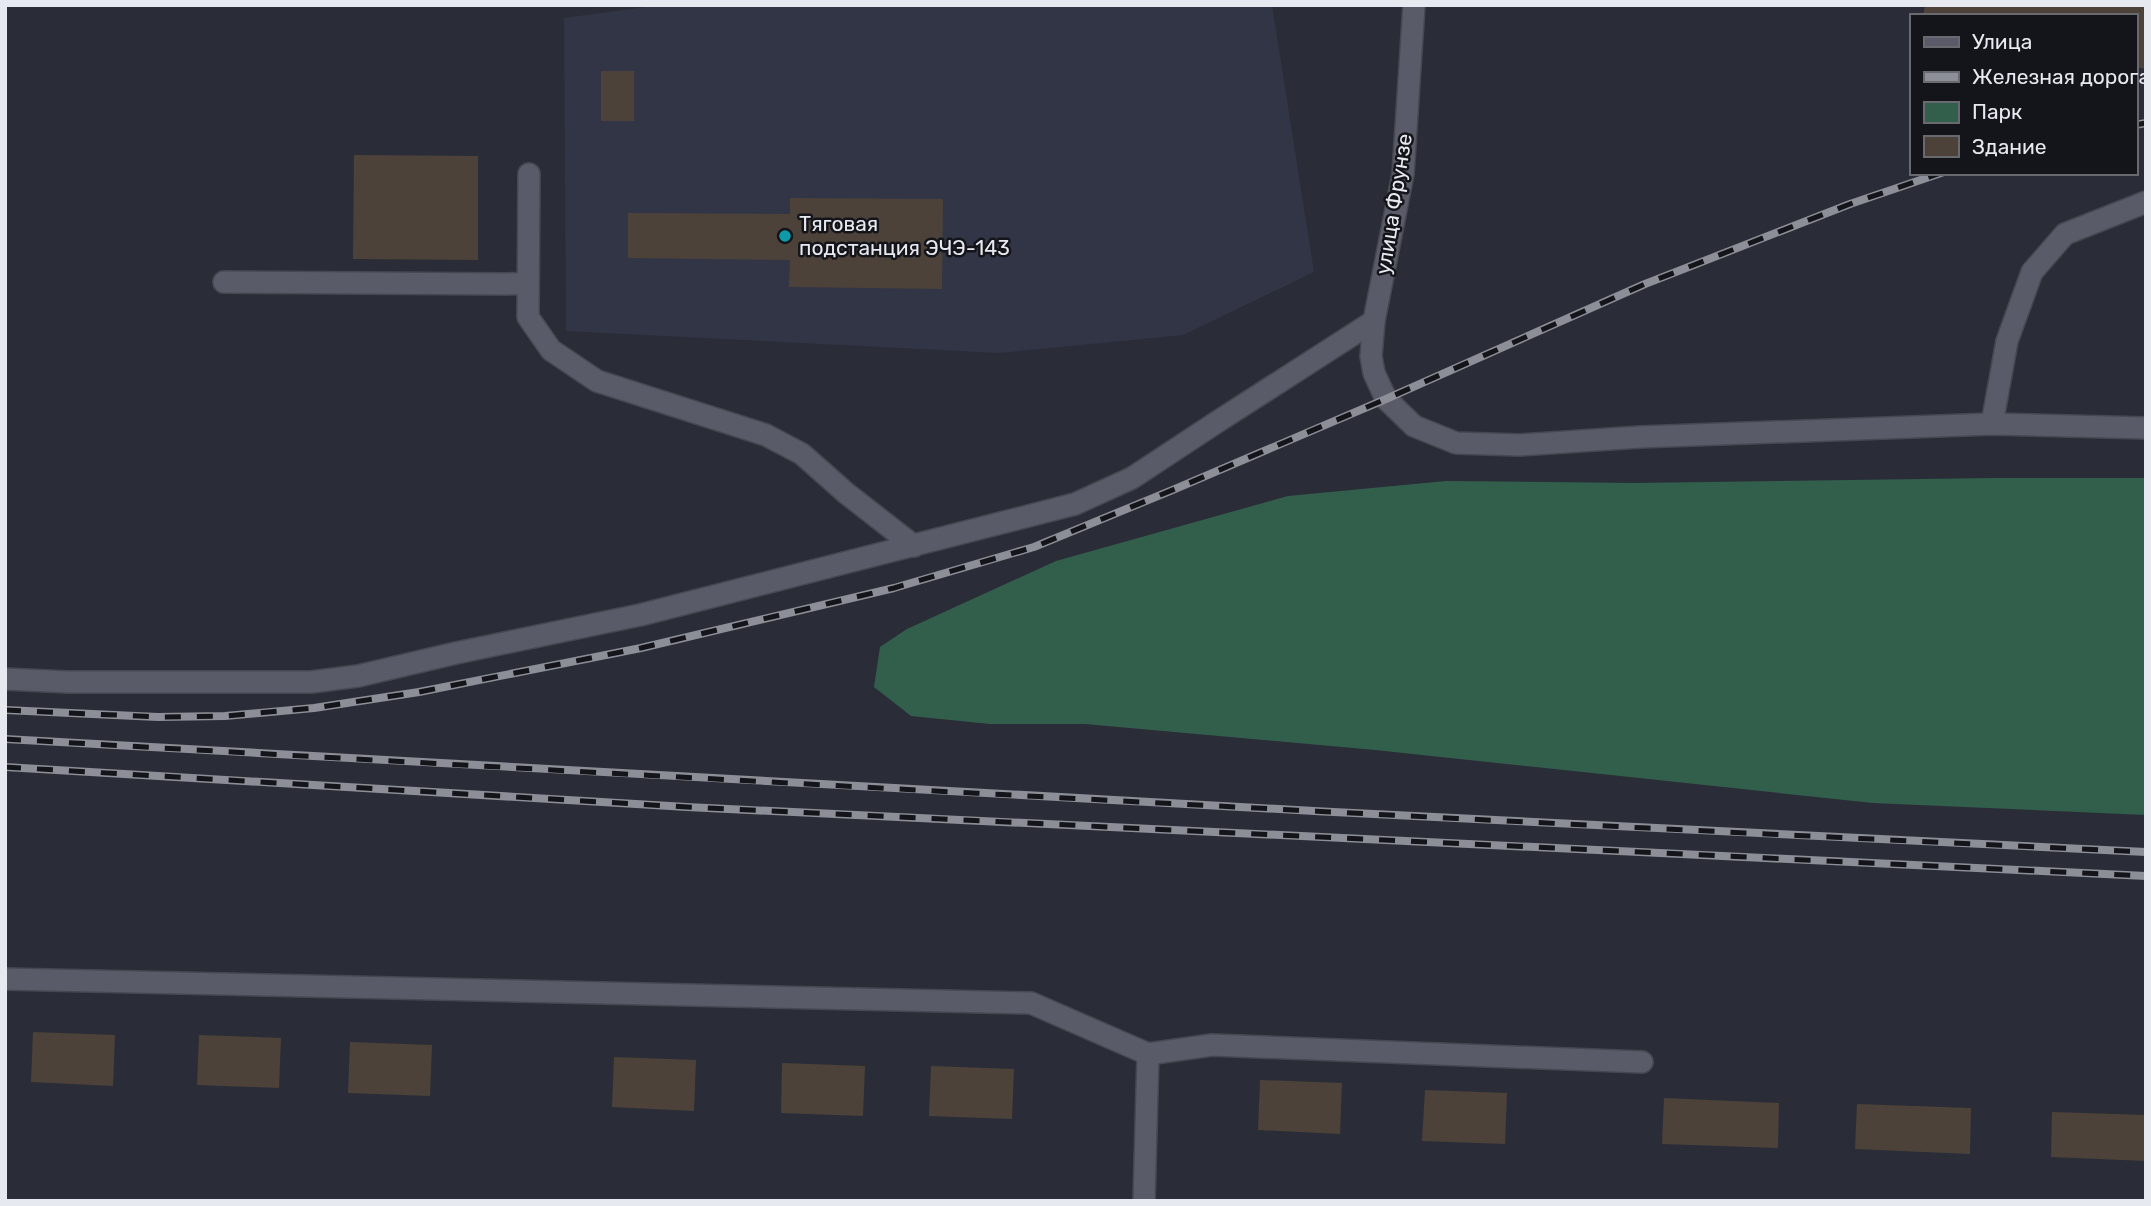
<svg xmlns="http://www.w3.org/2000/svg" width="2151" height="1206" font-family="Rubik,sans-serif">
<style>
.built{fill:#313546}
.green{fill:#325f4c}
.building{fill:#4c423a}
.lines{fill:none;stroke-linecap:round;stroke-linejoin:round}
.minor-casing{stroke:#454850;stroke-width:24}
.minor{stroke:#595c68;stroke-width:21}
.rail-casing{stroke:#8c8f97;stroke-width:8}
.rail{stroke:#14151a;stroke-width:5;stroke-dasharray:16;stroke-linecap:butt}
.culture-dot{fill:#0f9aa8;stroke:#14151a;stroke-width:2.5}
.labels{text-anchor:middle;stroke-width:5;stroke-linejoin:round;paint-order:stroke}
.street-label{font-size:21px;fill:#e7e9f0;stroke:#14151a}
.poi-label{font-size:21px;fill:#e7e9f0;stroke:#14151a;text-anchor:start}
</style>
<rect width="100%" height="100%" fill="#2a2d37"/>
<polygon class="built" points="660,5 1272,5 1314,272 1183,335 999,353 566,331 564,18"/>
<polygon class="green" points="1994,478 2146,478 2146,815 1873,803 1375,750 1085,724 990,724 911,716 874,687 880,647 907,629 1056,561 1288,496 1446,481 1635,483"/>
<g class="building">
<polygon points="1925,5 2146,5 2146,69 2135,67 2135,16 1923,16"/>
<rect x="601" y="71" width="33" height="50"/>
<polygon points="354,155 478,156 478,260 353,259"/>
<polygon points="790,198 943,199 942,289 789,287 790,260 628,258 628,213 790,214"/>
<polygon points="33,1032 115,1035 113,1086 31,1082"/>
<polygon points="199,1035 281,1038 279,1088 197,1085"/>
<polygon points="350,1042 432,1045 430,1096 348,1093"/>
<polygon points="614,1057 696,1060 694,1111 612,1107"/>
<polygon points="782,1063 865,1066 863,1116 781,1113"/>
<polygon points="931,1066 1014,1069 1012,1119 929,1116"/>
<polygon points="1260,1080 1342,1083 1340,1134 1258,1130"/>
<polygon points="1425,1090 1507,1093 1505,1144 1422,1141"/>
<polygon points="1664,1098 1779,1103 1778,1148 1662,1144"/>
<polygon points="1857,1104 1971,1108 1970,1154 1855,1149"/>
<polygon points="2052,1112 2146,1115 2146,1161 2051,1157"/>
</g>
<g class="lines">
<defs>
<g id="minor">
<polyline points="1414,5 1403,174 1374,321 1371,356 1374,373 1386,399 1414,426 1456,443 1520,445 1640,437 1992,424 2146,428"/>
<polyline points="529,174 528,317 551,350 597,381 766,435 802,454 846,493 914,546"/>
<polyline points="224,282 528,284"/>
<polyline points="1992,424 2007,341 2032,272 2065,234 2146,202"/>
<polyline points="5,679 68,682 311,682 358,676 456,653 640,615 1075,504 1132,478 1217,422 1374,321"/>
<polyline points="5,979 1031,1003 1148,1054 1144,1201"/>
<polyline points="1148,1054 1212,1045 1642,1062"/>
</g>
</defs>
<use href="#minor" class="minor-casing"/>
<use href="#minor" class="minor"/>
<defs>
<g id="rail">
<polyline points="2135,125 2146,123"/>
<polyline points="5,710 158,717 225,716 314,708 419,692 641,648 894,588 1034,547 1175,489 1386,399 1645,284 1850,204 1941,173"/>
<path d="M5,739c714,41 1427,80 2141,113"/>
<polyline points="5,767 687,807 2146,876"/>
</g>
</defs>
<use href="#rail" class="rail-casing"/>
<use href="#rail" class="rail"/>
</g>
<circle class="culture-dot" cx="785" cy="236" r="7"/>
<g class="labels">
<g class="street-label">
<text transform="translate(1394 204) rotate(-81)" y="7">улица Фрунзе</text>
</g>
<g class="poi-label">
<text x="799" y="231">Тяговая<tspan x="799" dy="24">подстанция ЭЧЭ-143</tspan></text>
</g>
</g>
<rect width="2151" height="1206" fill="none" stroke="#e7e9f0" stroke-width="14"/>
<rect x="1910" y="14" width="228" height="161" fill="#14151a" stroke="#686a70" stroke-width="2"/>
<rect x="1924" y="37" width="35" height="10" fill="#595c68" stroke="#686a70" stroke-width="2"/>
<text x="1972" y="49" font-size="21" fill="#e7e9f0">Улица</text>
<rect x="1924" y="72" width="35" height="10" fill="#8c8f97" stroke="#686a70" stroke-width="2"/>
<text x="1972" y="84" font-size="21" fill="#e7e9f0">Железная дорога</text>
<rect x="1924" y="102" width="35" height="21" fill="#325f4c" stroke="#686a70" stroke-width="2"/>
<text x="1972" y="119" font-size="21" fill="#e7e9f0">Парк</text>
<rect x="1924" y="136" width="35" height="21" fill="#4c423a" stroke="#686a70" stroke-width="2"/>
<text x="1972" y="154" font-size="21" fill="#e7e9f0">Здание</text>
</svg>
